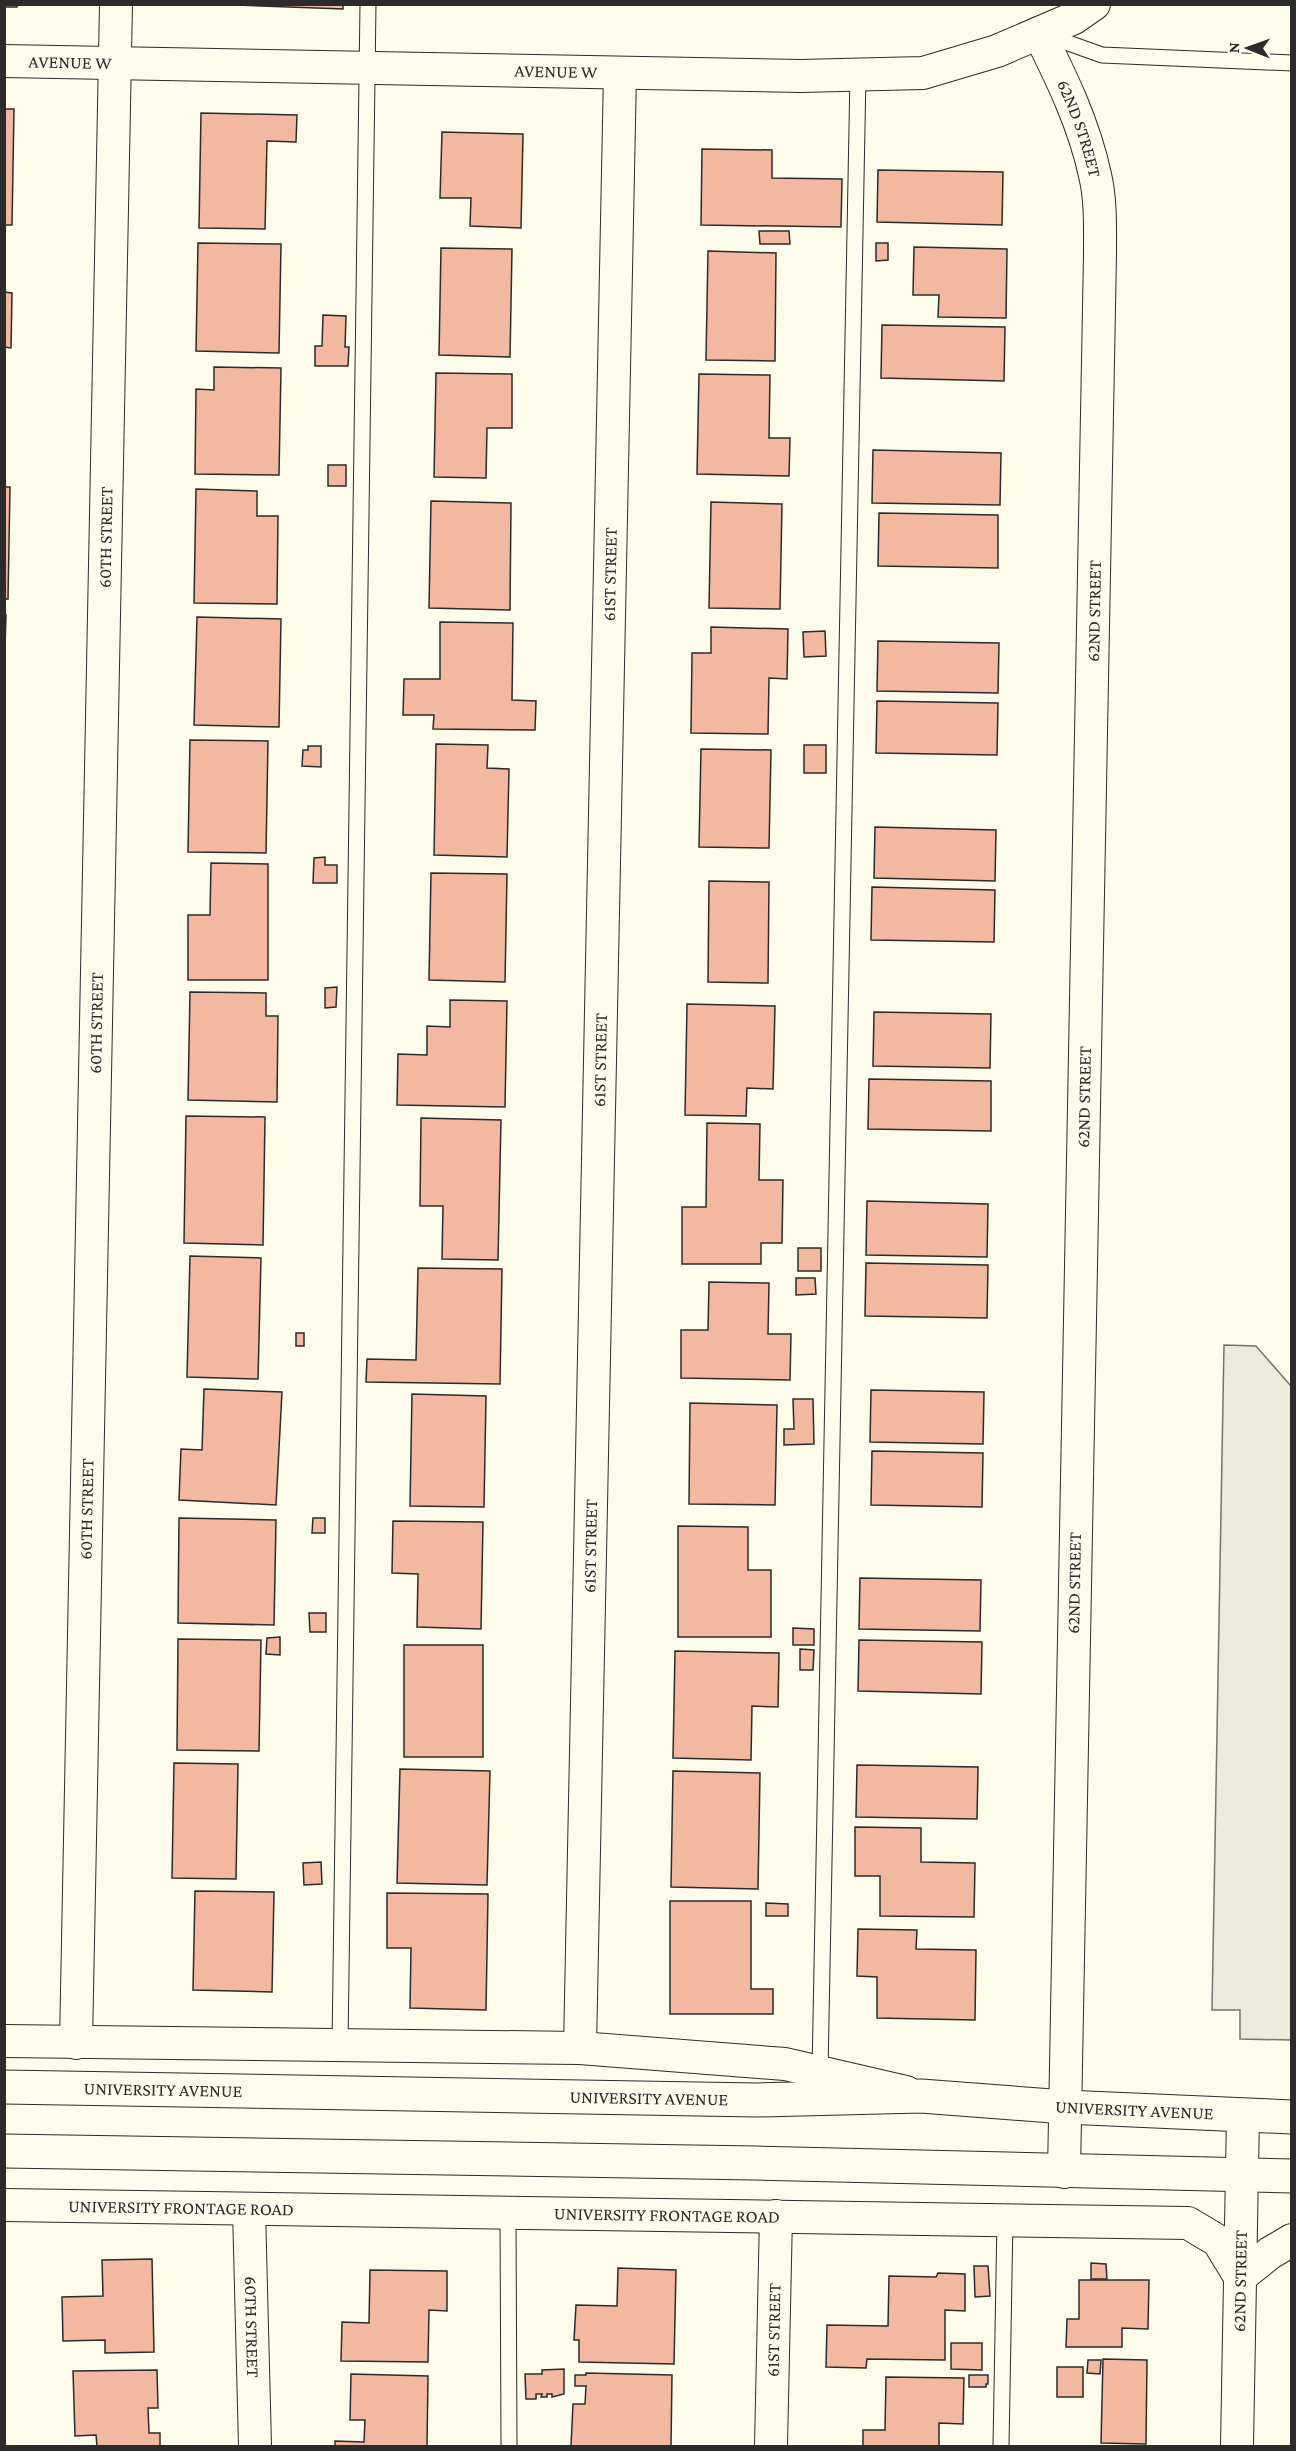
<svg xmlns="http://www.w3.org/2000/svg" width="1296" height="2451" font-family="'Crimson Pro',serif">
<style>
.parking{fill:#eceadb;stroke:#74746e;stroke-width:1.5}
.building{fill:#f2b8a0;stroke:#2b2b2b;stroke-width:1.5}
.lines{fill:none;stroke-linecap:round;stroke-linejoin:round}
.lane-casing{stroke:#2b2b2b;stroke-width:17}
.street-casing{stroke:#2b2b2b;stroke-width:34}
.secondary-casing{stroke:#2b2b2b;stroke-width:35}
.lane{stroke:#fdfbea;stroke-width:15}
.street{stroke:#fdfbea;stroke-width:32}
.secondary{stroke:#fdfbea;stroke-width:33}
.labels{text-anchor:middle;stroke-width:4.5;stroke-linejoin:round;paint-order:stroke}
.street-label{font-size:18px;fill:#2b2b2b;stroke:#fdfbea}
</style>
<rect width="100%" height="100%" fill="#fdfbea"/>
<polygon class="parking" points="1224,1345 1256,1346 1291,1386 1291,2040 1240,2039 1240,2010 1212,2010"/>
<g class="building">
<rect x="4" y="4" width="13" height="3"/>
<polygon points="210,4 343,4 343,9"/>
<polygon points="4,109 14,109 12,225 4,225"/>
<polygon points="201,113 297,115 296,142 267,141 265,229 199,228"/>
<polygon points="442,132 523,134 521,228 470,226 471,198 440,198"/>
<polygon points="702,149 772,150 772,178 842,179 841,227 701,225"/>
<polygon points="878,170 1003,172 1002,225 877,222"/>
<polygon points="759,231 789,231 790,244 760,244"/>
<polygon points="198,243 281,244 279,353 196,351"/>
<polygon points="876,243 888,243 888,260 876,261"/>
<polygon points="914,247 1007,249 1006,318 938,317 939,295 913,295"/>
<polygon points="441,248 512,249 510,357 439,355"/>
<polygon points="708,251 776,253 775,361 706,360"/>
<polygon points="4,292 12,293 11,348 4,347"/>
<polygon points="323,315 346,316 345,347 349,347 348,366 315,366 315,346 322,346"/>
<polygon points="882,325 1005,327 1004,381 881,378"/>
<polygon points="214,367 281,368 279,475 195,474 196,389 214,390"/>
<polygon points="436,373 512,374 512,428 487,428 486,478 434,477"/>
<polygon points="699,374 770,375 769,438 790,438 789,476 697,474"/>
<polygon points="873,450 1001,453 1000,505 872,503"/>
<rect x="328" y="465" width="18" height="21"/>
<polygon points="4,487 10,487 8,599 4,599"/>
<polygon points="196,489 257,491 257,516 278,516 277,604 194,603"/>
<polygon points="431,501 511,503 510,610 429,608"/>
<polygon points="711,502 782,504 780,609 709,608"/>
<polygon points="879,513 998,515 998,568 878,566"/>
<polygon points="4,615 6,615 4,679"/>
<polygon points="197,617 281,619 279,727 194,725"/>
<polygon points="440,622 513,623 512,700 536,701 535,730 433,729 434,715 403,715 404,679 440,679"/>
<polygon points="711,627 788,629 787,679 769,678 768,734 691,733 692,653 711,653"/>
<polygon points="825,631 826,656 804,657 803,632"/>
<polygon points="878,641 999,643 998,693 877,691"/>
<polygon points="877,701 998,703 997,755 876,753"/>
<polygon points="190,740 268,741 266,853 188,852"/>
<polygon points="436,744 488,745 487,768 509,769 507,857 434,855"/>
<rect x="804" y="745" width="22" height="28"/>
<polygon points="308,746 321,746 321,767 302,766 303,750 308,750"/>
<polygon points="701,749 771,750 769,848 699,847"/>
<polygon points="875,827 996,830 995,881 874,878"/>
<polygon points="325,857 325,865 337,865 337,883 313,883 314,858"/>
<polygon points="211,863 268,864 268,980 188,980 188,915 210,915"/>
<polygon points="431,873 507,874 505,982 429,980"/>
<polygon points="709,881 769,882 768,983 708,982"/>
<polygon points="872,887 995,890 994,942 871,940"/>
<polygon points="337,987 336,1007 325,1008 325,988"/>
<polygon points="190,992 266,993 266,1016 278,1016 277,1102 188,1100"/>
<polygon points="450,1000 507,1001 505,1107 397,1105 398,1054 427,1055 427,1026 450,1027"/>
<polygon points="687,1004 775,1006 773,1089 747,1088 746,1116 685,1115"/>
<polygon points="874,1012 991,1014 990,1068 873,1066"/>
<polygon points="869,1079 991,1081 991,1131 868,1129"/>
<polygon points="186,1116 265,1117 263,1245 184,1243"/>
<polygon points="421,1118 501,1120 498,1260 442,1259 443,1206 420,1206"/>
<polygon points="707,1123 760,1124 759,1180 783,1180 782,1243 761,1243 761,1264 682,1264 682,1207 706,1207"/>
<polygon points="867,1201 988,1204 987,1257 866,1255"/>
<rect x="798" y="1248" width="23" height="23"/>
<polygon points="190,1256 261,1258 258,1379 187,1377"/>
<polygon points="866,1263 988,1265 987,1318 865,1316"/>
<polygon points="418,1268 502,1269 500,1384 366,1382 367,1359 416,1360"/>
<polygon points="796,1278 815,1278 816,1294 796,1295"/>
<polygon points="709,1282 769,1283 768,1334 791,1334 790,1380 681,1378 681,1330 708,1330"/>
<rect x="296" y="1333" width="8" height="13"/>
<polygon points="204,1389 282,1392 276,1505 179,1500 181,1449 202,1450"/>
<polygon points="871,1390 984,1392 983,1444 870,1442"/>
<polygon points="412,1394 486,1396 484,1507 410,1506"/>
<polygon points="793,1399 813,1399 814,1444 784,1445 784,1429 794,1429"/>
<polygon points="690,1403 777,1405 775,1505 689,1504"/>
<polygon points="872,1451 983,1453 982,1507 871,1505"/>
<polygon points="179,1518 276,1520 274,1625 178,1623"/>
<polygon points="313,1518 325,1518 325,1533 312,1533"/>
<polygon points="393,1521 483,1522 481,1629 417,1627 418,1574 392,1573"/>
<polygon points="678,1526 748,1527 748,1570 771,1570 771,1637 678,1637"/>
<polygon points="860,1578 981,1580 980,1631 859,1629"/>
<polygon points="309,1613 326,1613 326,1632 310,1632"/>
<polygon points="793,1628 814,1629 814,1645 793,1645"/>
<polygon points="280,1637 280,1655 266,1654 267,1638"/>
<polygon points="178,1639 261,1640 259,1751 177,1750"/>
<polygon points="859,1640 982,1642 981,1694 858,1691"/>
<rect x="404" y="1645" width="79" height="112"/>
<polygon points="800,1649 814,1650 813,1670 800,1670"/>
<polygon points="675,1651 779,1653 778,1707 752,1706 751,1760 673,1758"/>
<polygon points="174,1763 238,1764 236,1879 172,1878"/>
<polygon points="857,1765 978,1767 977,1819 856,1817"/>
<polygon points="400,1769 490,1771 487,1885 397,1883"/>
<polygon points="673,1771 760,1773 758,1889 671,1887"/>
<polygon points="855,1827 921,1828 921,1862 975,1863 974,1917 880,1916 880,1876 855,1876"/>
<polygon points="321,1862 322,1884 304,1885 303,1863"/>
<polygon points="195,1891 274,1892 272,1992 193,1990"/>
<polygon points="387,1893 488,1894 486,2010 410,2008 411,1948 387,1948"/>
<polygon points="670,1901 751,1901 751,1989 773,1989 773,2014 670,2014"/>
<polygon points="766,1903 788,1904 788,1916 766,1916"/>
<polygon points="858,1929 917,1930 916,1949 976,1950 975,2020 877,2018 877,1977 857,1976"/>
<polygon points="152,2259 154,2352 105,2353 105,2340 63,2341 62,2297 103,2296 102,2260"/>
<polygon points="1091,2263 1106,2264 1107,2279 1091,2279"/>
<polygon points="974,2266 988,2266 990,2296 975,2297"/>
<polygon points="618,2268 676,2270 674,2364 579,2362 579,2340 574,2340 576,2305 617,2306"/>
<polygon points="370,2270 447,2271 447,2311 429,2310 428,2362 341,2361 342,2322 369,2323"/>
<polygon points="938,2273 965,2274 965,2311 945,2310 945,2360 867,2359 866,2368 826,2367 827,2325 888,2326 889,2276 936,2277"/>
<polygon points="1079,2280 1149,2280 1148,2329 1122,2328 1122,2347 1066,2347 1067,2319 1079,2319"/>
<polygon points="951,2343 982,2343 982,2370 951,2369"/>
<polygon points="1103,2359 1147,2360 1146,2444 1101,2443"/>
<polygon points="1088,2360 1101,2360 1100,2374 1087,2373"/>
<rect x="1057" y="2367" width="26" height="30"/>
<polygon points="564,2369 564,2394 552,2397 552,2394 547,2394 547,2397 541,2397 542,2394 536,2394 536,2399 526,2399 525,2374 542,2374 542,2370"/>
<polygon points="157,2370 158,2408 148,2408 149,2433 160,2433 160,2446 97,2446 96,2435 75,2436 73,2371"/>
<polygon points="586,2373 672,2375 671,2446 571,2446 573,2404 585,2404 586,2386 575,2386 575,2375 586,2375"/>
<polygon points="351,2374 428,2376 427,2446 335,2446 335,2441 364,2442 365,2420 350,2420"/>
<polygon points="969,2375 988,2375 988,2384 986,2384 986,2387 969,2387"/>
<polygon points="886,2377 964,2378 963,2424 939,2423 939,2446 863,2446 863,2430 885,2430"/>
</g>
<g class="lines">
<defs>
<g id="lane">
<polyline points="1043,34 1102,55 1292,63"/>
<polyline points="340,2046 368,4"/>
<polyline points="820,2072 858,75"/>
<polyline points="508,2213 509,2446"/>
<polyline points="1001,2446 1005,2219"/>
</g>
<g id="street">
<path id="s1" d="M1039,33c23,46 45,91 56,142 6,25 5,53 5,79l-36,1918"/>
<path id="s2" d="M4,61l796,15 123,-3 74,-22 77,-33 20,-14"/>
<polyline points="4,2041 580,2048 785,2064 906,2092"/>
<path id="s3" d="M76,2043l40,-2039"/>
<path id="s4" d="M580,2048l40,-1975"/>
<path id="s5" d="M4,2205l1184,18 30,18 22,36 30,-24 22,-13"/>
<path id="s6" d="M249,2209l6,237"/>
<path id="s7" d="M771,2446l5,-230"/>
<path id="s8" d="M1237,2446l6,-331"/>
</g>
<g id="secondary">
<path id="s9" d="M4,2087l753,13 164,-4 144,11 227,10"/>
<polyline points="4,2151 755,2163 1292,2176"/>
</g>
</defs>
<use href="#lane" class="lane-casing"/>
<use href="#street" class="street-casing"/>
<use href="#secondary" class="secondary-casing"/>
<use href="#lane" class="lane"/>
<use href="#street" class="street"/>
<use href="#secondary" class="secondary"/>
</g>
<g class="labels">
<g class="street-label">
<text dy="6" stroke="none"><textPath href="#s2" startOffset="66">AVENUE W</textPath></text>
<text dy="6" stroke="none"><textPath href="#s2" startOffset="552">AVENUE W</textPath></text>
<text dy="6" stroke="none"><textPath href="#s1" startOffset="104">62ND STREET</textPath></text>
<text dy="6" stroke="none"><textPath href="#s3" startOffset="1506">60TH STREET</textPath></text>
<text dy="6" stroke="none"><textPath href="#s4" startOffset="1474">61ST STREET</textPath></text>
<text transform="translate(1094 611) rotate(-89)" y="6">62ND STREET</text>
<text dy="6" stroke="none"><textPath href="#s3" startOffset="1020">60TH STREET</textPath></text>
<text dy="6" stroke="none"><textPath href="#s4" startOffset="988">61ST STREET</textPath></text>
<text transform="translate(1084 1097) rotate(-89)" y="6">62ND STREET</text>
<text dy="6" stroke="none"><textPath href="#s3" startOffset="534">60TH STREET</textPath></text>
<text dy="6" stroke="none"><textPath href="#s4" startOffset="502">61ST STREET</textPath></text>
<text transform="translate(1074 1583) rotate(-89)" y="6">62ND STREET</text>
<text dy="6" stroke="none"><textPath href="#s9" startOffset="159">UNIVERSITY AVENUE</textPath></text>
<text dy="6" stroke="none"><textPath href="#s9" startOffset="645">UNIVERSITY AVENUE</textPath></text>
<text dy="6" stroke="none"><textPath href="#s9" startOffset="1131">UNIVERSITY AVENUE</textPath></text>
<text dy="6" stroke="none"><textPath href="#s5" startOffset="177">UNIVERSITY FRONTAGE ROAD</textPath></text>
<text dy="6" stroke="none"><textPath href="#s5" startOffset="663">UNIVERSITY FRONTAGE ROAD</textPath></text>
<text dy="6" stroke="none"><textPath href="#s8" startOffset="165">62ND STREET</textPath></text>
<text dy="6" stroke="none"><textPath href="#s6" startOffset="118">60TH STREET</textPath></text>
<text dy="6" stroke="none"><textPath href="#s7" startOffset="116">61ST STREET</textPath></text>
</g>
</g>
<rect width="1296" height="2451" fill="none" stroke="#2b2b2b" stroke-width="12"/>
<g transform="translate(1248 48) rotate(271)" stroke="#fdfbea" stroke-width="4.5" paint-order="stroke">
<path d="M0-4.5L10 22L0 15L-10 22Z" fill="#2b2b2b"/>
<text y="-9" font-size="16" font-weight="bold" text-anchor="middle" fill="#2b2b2b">N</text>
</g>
</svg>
